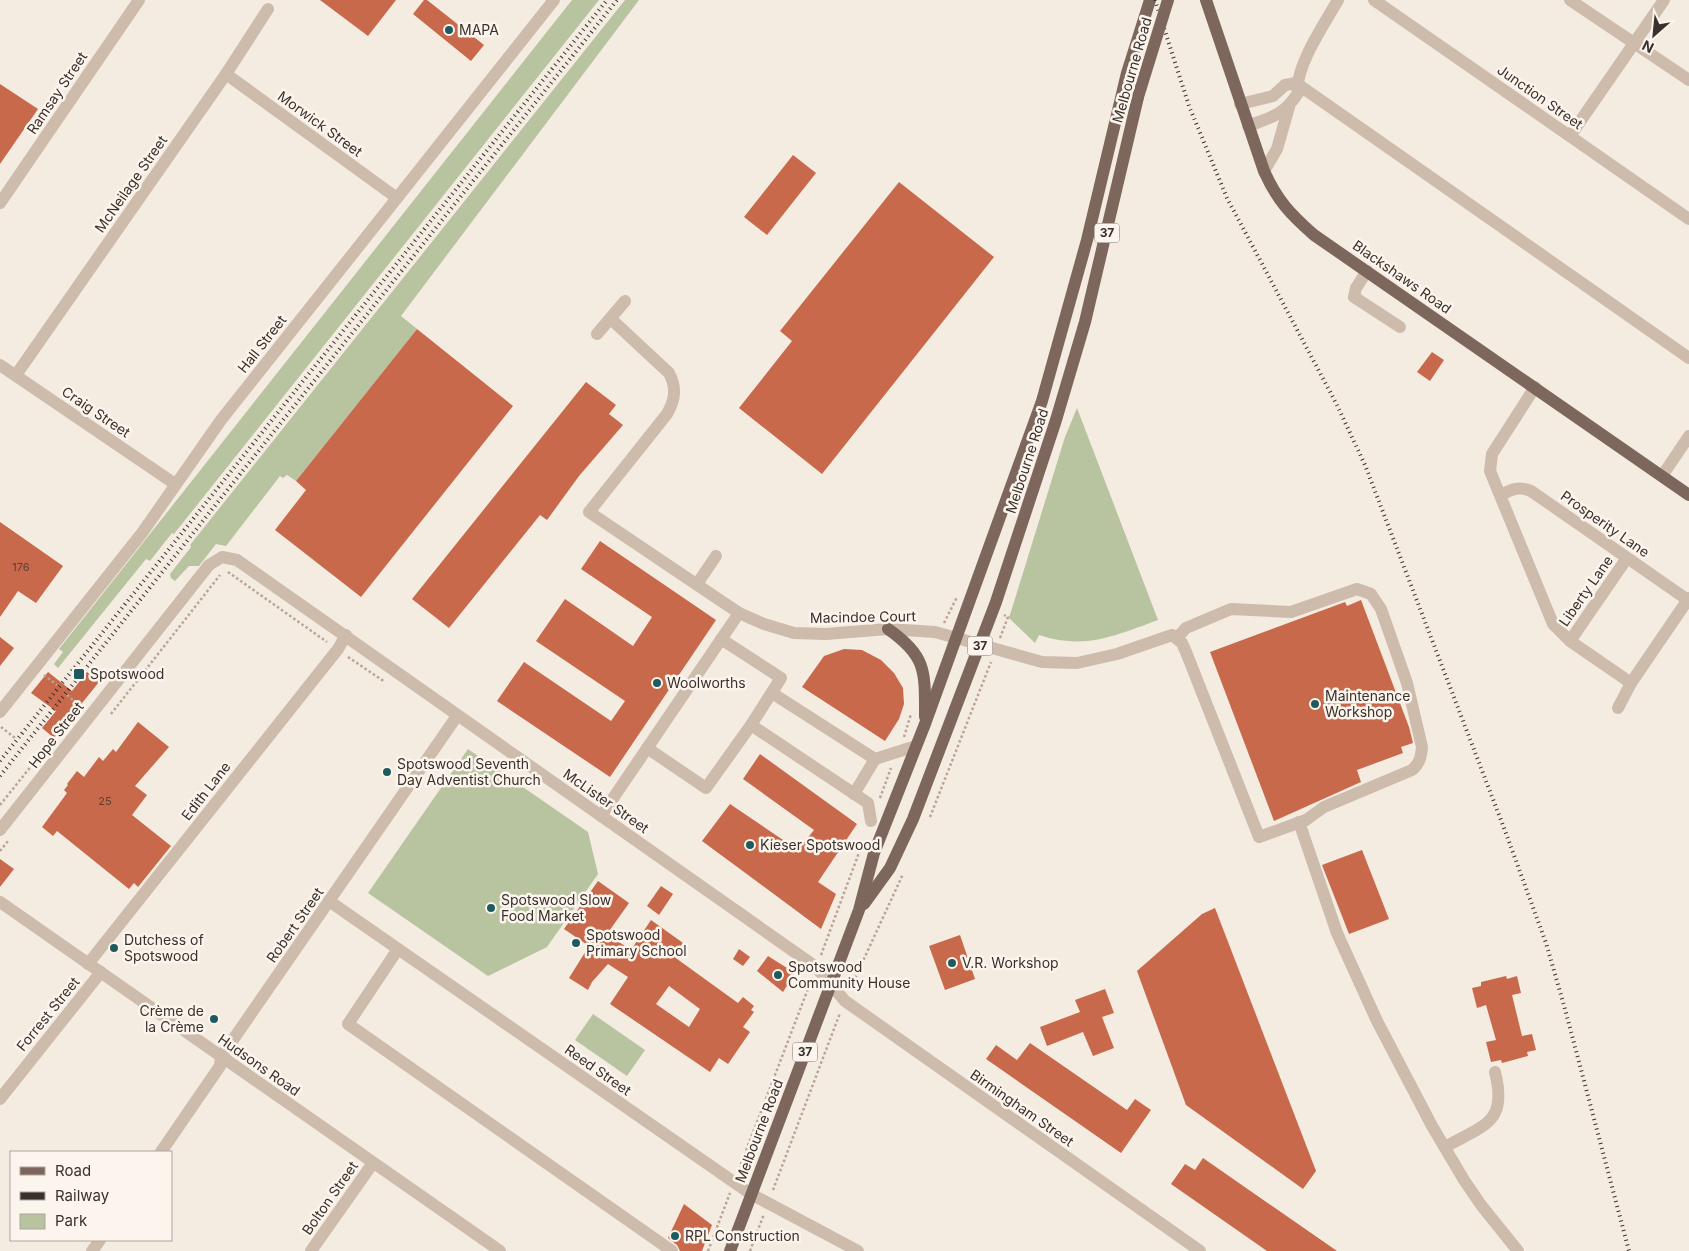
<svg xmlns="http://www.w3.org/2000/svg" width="1689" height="1251" font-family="Inter,sans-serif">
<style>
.green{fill:#b8c4a0}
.building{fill:#c8694b;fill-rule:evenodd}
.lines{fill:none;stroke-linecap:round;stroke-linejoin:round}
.path{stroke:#b9a596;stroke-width:2.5;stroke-dasharray:2.5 2.5;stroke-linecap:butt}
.minor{stroke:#cdbbac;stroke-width:12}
.major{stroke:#7d675c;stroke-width:12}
.rail{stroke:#3b302b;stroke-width:4;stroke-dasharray:1 4;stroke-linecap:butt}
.major-bridge{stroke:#7d675c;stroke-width:12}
.poi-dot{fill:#1f5a5e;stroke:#fbf5ee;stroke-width:2}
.labels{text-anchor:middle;stroke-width:5;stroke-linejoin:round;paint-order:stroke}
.number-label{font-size:11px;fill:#5e3e33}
.shield{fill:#fbf5ee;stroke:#756b66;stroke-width:1}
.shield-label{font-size:12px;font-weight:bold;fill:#3b302b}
.poi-label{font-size:14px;fill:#3b302b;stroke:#fbf5ee;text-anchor:start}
.street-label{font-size:14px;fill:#3b302b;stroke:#fbf5ee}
</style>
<rect width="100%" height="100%" fill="#f4ebe1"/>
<g class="green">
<polygon points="572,0 599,0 174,534 172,533 150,561 146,559 58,668 54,664 63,652 59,649"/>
<polygon points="625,0 639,0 401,316 417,329 296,481 287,475 283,478 280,476 226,546 216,544 199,566 189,566 175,581 171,578 170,574 191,547 190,545"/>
<path d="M1077,408l81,212c-44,16 -73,30 -119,15l-4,8 -26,-25 56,-181z"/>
<polygon points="468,749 588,832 598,874 547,947 488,976 368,893"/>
<polygon points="593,1014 645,1050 627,1076 575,1040"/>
</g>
<g class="building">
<polygon points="320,0 396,0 368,36"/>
<polygon points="424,0 427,0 484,45 471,61 413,14"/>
<polygon points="0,84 38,109 0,164"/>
<polygon points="793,155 816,173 767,235 744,217"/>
<polygon points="899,182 994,257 822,474 739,408 792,341 780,331"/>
<polygon points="417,329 513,406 361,597 275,530 306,490 296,481"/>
<polygon points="1432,352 1444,360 1430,381 1417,372"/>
<polygon points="586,382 616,405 609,414 623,425 579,476 547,520 540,515 449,628 412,599"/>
<polygon points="0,522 63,566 36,603 18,591 0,617"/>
<polygon points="600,541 716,620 610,777 497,701 524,662 611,721 625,701 536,641 565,599 633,646 652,617 581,569"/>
<polygon points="1361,600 1409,727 1413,743 1401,747 1403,753 1357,770 1361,782 1274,821 1210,652 1345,602 1347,606"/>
<polygon points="0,637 14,648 0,666"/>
<polygon points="844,649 862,650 881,660 894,673 903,688 904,704 899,719 885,741 802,687 824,656"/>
<polygon points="48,672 72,691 87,672 99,682 54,738 42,728 56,711 31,693"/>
<polygon points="138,722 169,747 135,786 147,795 132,815 171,846 138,887 134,883 129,889 57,831 53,836 42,827 67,793 64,790 68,785 67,784 77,771 84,777 99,757 103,761 113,749 116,752"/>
<polygon points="760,754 857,824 818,882 836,894 821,929 702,841 730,804 798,850 814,830 743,779"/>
<polygon points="1362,850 1389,919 1349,934 1322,865"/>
<polygon points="0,859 14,869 0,887"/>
<path d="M598,881l31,22 -22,31 24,16 20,-30 32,23 -10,13 65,47 5,-6 11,9 -3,4 3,2 -11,15 7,5 -22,32 -9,-6 -9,14 -100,-68 18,-27 -20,-13 -16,18 -4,8 -19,-12 20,-32 -25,-17zM669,986l31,23 -11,18 -33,-23z"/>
<polygon points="661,886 673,894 659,915 647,906"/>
<polygon points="1215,908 1316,1171 1303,1189 1186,1105 1137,971 1202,914"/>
<polygon points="960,935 975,979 945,990 929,946"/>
<polygon points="739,949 750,957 743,966 733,959"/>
<polygon points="768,956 795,973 783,992 757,971"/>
<polygon points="1506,976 1507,979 1517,976 1521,993 1512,995 1522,1036 1532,1034 1536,1050 1527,1052 1528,1056 1502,1063 1501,1060 1491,1062 1486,1042 1496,1040 1486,1005 1477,1008 1472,988 1481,986 1481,982"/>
<polygon points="1105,989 1114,1013 1102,1017 1114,1048 1093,1056 1083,1032 1047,1046 1040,1027 1080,1012 1075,1000"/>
<polygon points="1030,1043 1127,1110 1135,1099 1151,1110 1121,1153 986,1059 996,1045 1017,1060"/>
<polygon points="1203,1158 1337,1251 1267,1251 1171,1184 1185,1164 1195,1170"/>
<polygon points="684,1204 712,1225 702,1251 680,1251 677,1245 668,1238"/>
</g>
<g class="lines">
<g class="path">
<polyline points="228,572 327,642"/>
<polyline points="944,623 957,597"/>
<polyline points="1000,638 1008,617 1004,615"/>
<polyline points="348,657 385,682"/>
<polyline points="44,675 57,685"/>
<polyline points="67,695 81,707"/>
<polyline points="111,714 220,575"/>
<polyline points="1,727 15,738"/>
<polyline points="904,737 911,714"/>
<polyline points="880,798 891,768"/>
<polyline points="0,805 32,765"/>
<polyline points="930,817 991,662"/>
<polyline points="0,851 8,841"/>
<polyline points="821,955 860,850"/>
<polyline points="851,987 903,874"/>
<polyline points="739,1169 811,981"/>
<polyline points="773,1190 840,1013"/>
<polyline points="708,1251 730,1193"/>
<polyline points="750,1251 764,1214"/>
</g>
<g class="minor">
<polyline points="1374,0 1689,219"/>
<polyline points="1570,0 1689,80"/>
<polyline points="226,74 397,198"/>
<polyline points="1296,83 1689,358"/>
<polyline points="1240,104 1273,96 1285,85 1296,83"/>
<path d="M1248,126c24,-9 36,-11 50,-33 -4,-25 27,-70 40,-93"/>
<polyline points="1570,136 1664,0"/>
<polyline points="1264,171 1277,149 1289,107"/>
<polyline points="0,203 139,0"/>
<polyline points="1367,271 1356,288 1354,297 1400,327"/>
<path d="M611,319l58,54c8,15 6,27 -2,41l-78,98 150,101 25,11 30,9 32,1 62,-5 47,3 107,30 35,1 40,-9 55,-19 10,8 4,9 73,185 47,-17 18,-13 88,-37c8,-7 9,-13 10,-23l-15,-64 -26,-74 -10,-15 -14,-5 -66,23 -60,-3 -45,19 -9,10"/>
<polyline points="597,334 625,301"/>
<polyline points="0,365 175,484"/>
<polyline points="16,375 226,74 268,9"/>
<polyline points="1535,387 1492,454 1490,471 1553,624 1570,641 1631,683"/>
<polyline points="1662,476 1689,436"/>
<path d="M1501,495c11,-6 18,-9 30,-4l157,109"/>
<polyline points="697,584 716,556"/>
<polyline points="1570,641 1627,558"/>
<polyline points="772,693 875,759 916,746"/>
<polyline points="1618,708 1631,683 1689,598"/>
<polyline points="0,712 142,533 221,420 554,0"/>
<polyline points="751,725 868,803 871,821"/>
<polyline points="647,748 706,788 751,725 781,678 721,639"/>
<polyline points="854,794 875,759"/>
<polyline points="601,816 739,613"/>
<polyline points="1299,822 1337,933 1377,1021 1432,1126 1464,1180 1481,1205 1518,1251"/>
<polyline points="0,830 209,565 222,557 237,560 816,967 845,1001 1200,1251"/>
<polyline points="329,901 751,1194 858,1251"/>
<polyline points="0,902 500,1251"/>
<polyline points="398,949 348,1024 672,1251"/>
<polyline points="88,964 338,649 346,635"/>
<polyline points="0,1099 101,972"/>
<path d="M1445,1147c39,-22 63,-24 50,-75"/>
<polyline points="161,1152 220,1066 221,1057 457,716"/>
<polyline points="92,1251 100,1240"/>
<polyline points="311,1251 373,1163"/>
</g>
<g class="major">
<path d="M1206,0l58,171c13,29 26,43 50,64l375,260"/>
<path d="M888,629c39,27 37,43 37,88"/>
<polyline points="864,904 890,868 913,819 996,602 1056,420 1085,322 1138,97"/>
<polyline points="730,1251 859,910 874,853 925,724 1042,401 1087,240 1127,73 1150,0"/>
</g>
<g class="rail">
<polyline points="1155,0 1189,106 1227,198 1336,403 1365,465 1504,828 1546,943 1565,1009 1629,1251"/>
<polyline points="0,761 607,0"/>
<polyline points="0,776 617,0"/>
</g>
<polyline class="major-bridge" points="1138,97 1168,0"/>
</g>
<g class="poi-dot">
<circle cx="449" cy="30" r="5"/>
<rect x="73" y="668" width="12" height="12" rx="2.5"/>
<circle cx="657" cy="683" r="5"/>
<circle cx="1315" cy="704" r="5"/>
<circle cx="387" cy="772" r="5"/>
<circle cx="750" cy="845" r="5"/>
<circle cx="491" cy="908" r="5"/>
<circle cx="576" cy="943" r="5"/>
<circle cx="114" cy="948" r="5"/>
<circle cx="952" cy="963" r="5"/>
<circle cx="778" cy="975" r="5"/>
<circle cx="214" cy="1019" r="5"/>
<circle cx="675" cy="1236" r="5"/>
</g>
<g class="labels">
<g class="number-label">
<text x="21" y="571">176</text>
<text x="105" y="805">25</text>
</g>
<g class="shield">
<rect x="1094.5" y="223.5" width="25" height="19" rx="4"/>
<rect x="967.5" y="636.5" width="25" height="19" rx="4"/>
<rect x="792.5" y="1042.5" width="25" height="19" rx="4"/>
</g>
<g class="shield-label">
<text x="1107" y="237">37</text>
<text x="980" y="650">37</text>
<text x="805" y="1056">37</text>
</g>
<g class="poi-label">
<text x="459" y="35">MAPA</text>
<text x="90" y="679">Spotswood</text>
<text x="667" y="688">Woolworths</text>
<text x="1325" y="701">Maintenance<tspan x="1325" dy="16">Workshop</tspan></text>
<text x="397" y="769">Spotswood Seventh<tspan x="397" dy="16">Day Adventist Church</tspan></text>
<text x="760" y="850">Kieser Spotswood</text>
<text x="501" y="905">Spotswood Slow<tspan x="501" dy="16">Food Market</tspan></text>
<text x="586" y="940">Spotswood<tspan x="586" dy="16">Primary School</tspan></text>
<text x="124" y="945">Dutchess of<tspan x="124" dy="16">Spotswood</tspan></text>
<text x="962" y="968">V.R. Workshop</text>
<text x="788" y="972">Spotswood<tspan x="788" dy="16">Community House</tspan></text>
<text x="204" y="1016" text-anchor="end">Crème de<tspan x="204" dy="16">la Crème</tspan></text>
<text x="685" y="1241">RPL Construction</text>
</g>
<g class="street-label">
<text transform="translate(1132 70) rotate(-74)" y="5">Melbourne Road</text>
<text transform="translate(57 93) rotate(-56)" y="5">Ramsay Street</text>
<text transform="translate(1540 97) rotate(35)" y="5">Junction Street</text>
<text transform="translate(320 124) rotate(36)" y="5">Morwick Street</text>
<text transform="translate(131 184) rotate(-55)" y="5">McNeilage Street</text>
<text transform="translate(1402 277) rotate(35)" y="5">Blackshaws Road</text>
<text transform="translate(262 344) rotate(-52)" y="5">Hall Street</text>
<text transform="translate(96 412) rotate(34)" y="5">Craig Street</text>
<text transform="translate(1027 461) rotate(-72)" y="5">Melbourne Road</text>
<text transform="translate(1605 524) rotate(35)" y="5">Prosperity Lane</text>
<text transform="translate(1586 591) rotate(-55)" y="5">Liberty Lane</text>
<text transform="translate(863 617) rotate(-1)" y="5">Macindoe Court</text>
<text transform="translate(56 735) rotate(-52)" y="5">Hope Street</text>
<text transform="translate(206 791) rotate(-52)" y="5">Edith Lane</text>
<text transform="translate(606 801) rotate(35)" y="5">McLister Street</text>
<text transform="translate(295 925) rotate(-55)" y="5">Robert Street</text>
<text transform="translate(48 1014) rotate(-51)" y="5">Forrest Street</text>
<text transform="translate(259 1065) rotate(35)" y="5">Hudsons Road</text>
<text transform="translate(598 1070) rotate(35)" y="5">Reed Street</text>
<text transform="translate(1022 1108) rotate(35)" y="5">Birmingham Street</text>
<text transform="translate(759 1131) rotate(-69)" y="5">Melbourne Road</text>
<text transform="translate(330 1198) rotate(-55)" y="5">Bolton Street</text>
</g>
</g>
<rect x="10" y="1151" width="162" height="90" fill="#fbf5ee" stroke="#aea6a0"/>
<rect x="20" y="1167" width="25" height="8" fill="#7d675c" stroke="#aea6a0"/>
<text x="55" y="1176" font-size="15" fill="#3b302b">Road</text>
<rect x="20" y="1192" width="25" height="8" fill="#3b302b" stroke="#aea6a0"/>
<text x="55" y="1201" font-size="15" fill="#3b302b">Railway</text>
<rect x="20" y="1214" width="25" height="15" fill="#b8c4a0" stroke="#aea6a0"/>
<text x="55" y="1226" font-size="15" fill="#3b302b">Park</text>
<g transform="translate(1654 35) rotate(207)" stroke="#fbf5ee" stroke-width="4" paint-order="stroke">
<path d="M0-4L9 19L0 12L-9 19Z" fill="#3b302b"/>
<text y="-8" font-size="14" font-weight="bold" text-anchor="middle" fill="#3b302b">N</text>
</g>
</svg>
